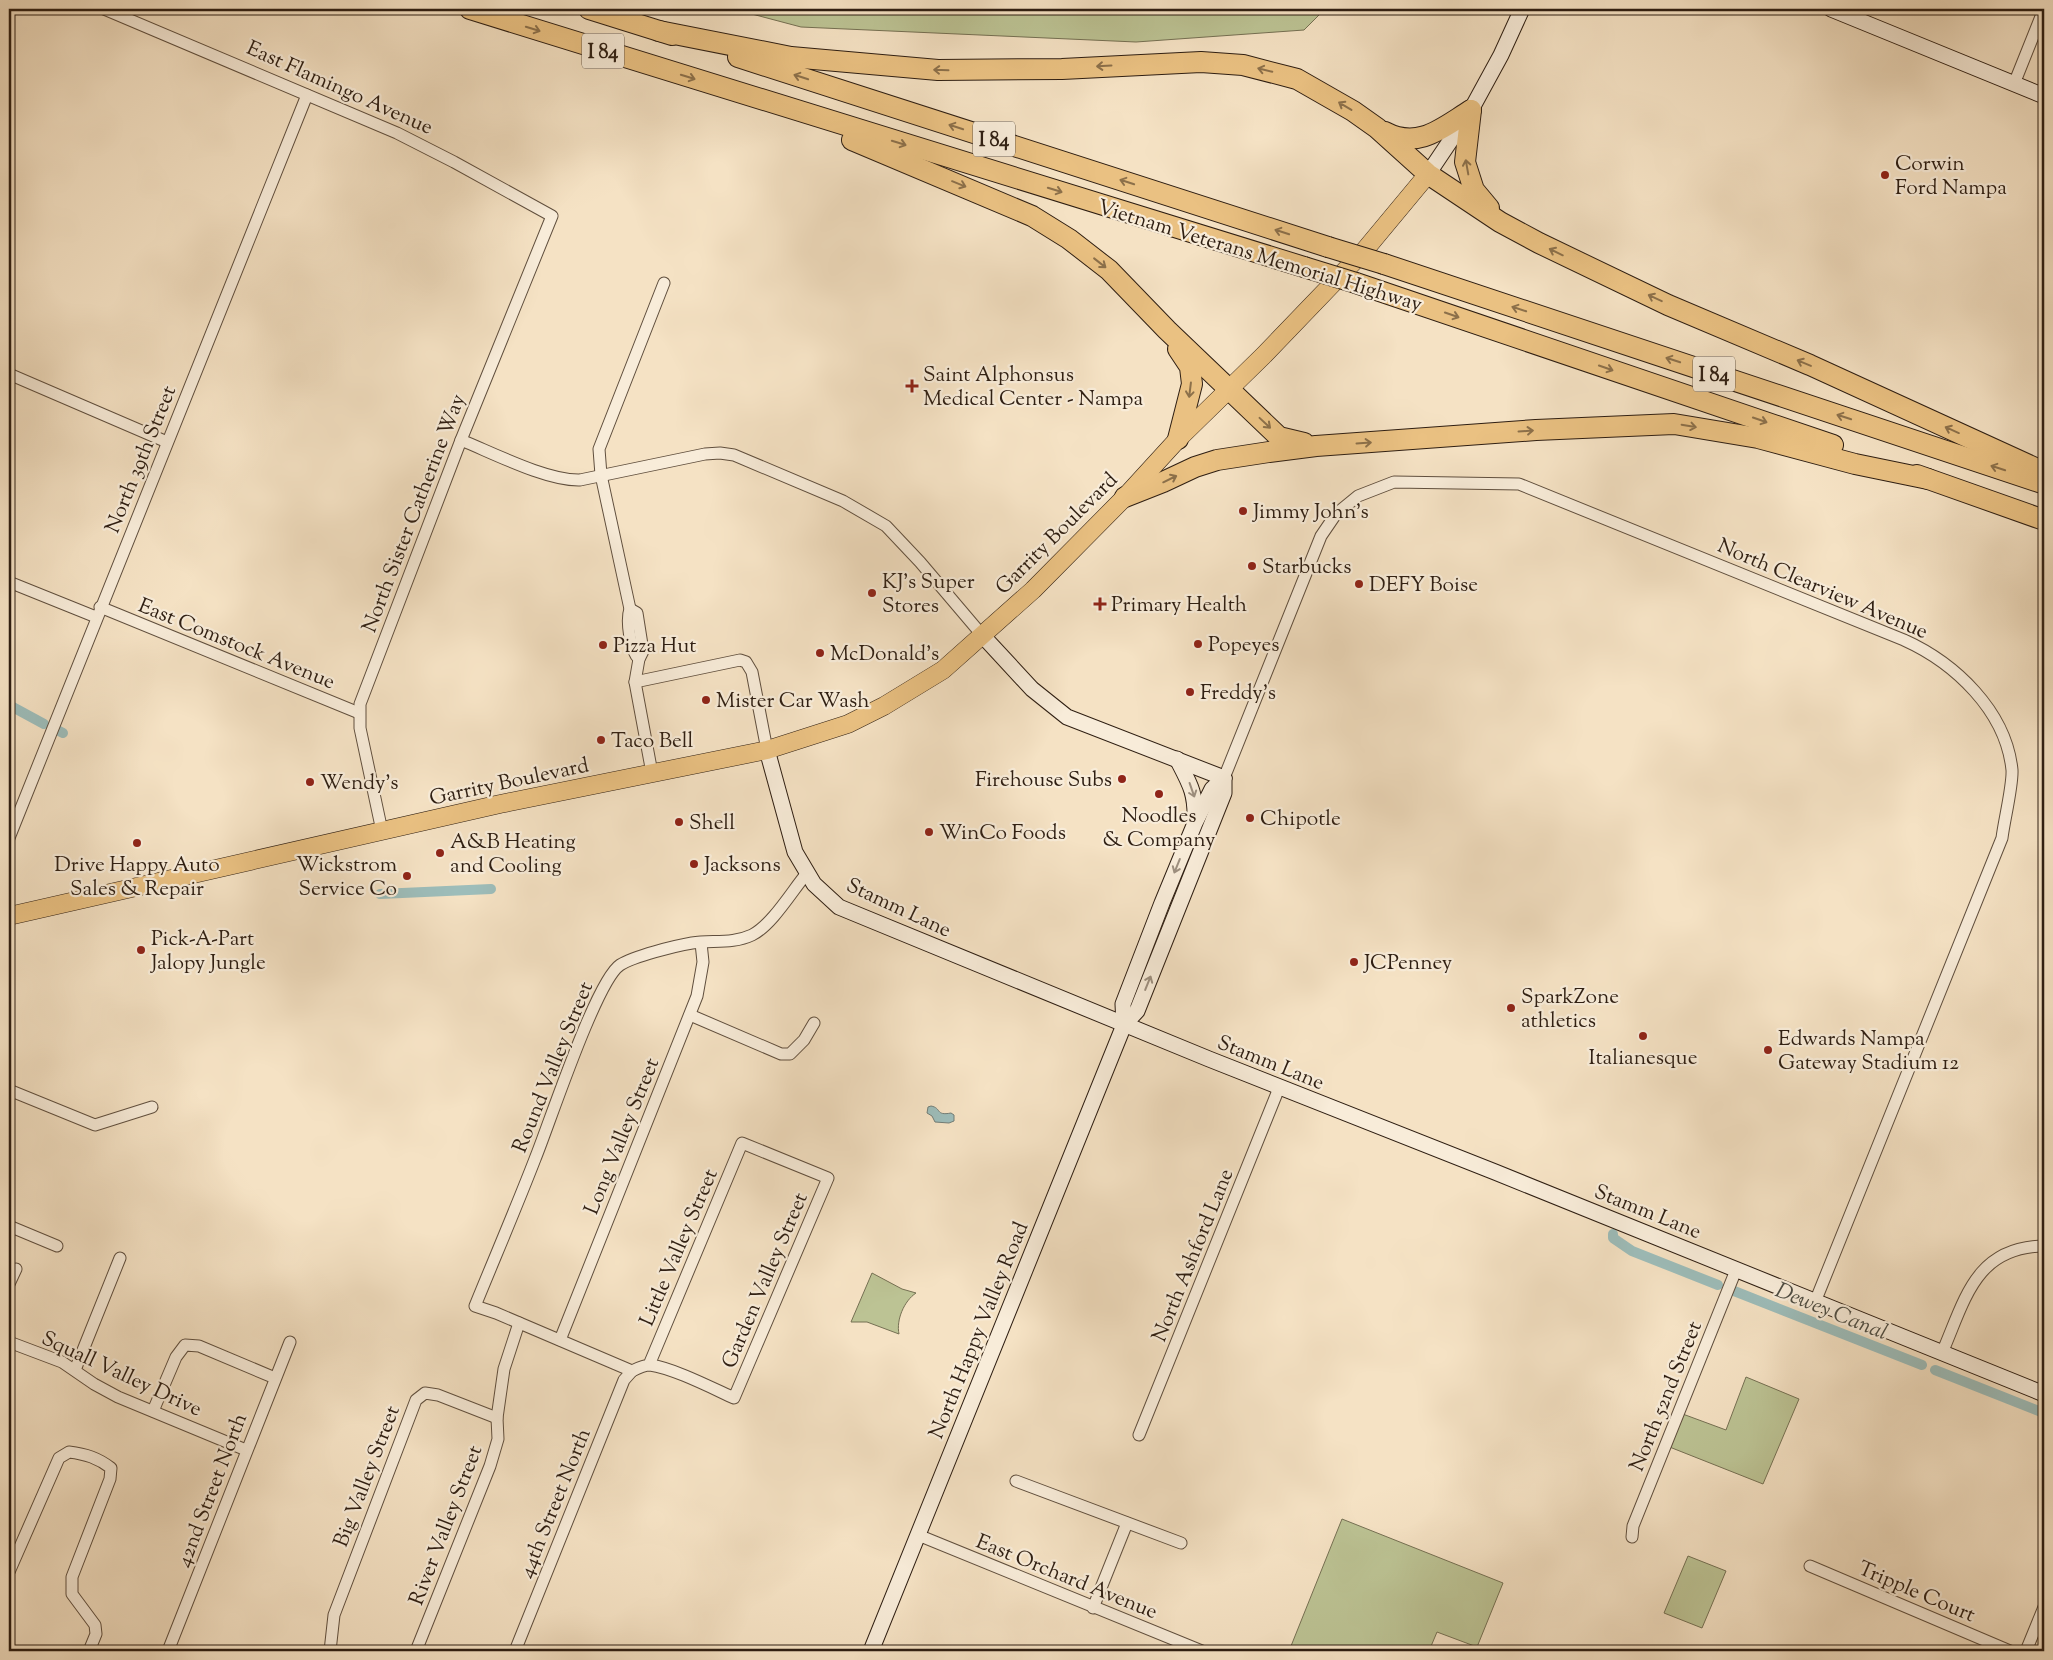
<svg xmlns="http://www.w3.org/2000/svg" width="2053" height="1660" font-family="'Sorts Mill Goudy',serif">
<style>
.green{fill:#bcc394;stroke:#757053}
.water{fill:#9dbdba;stroke:#717d77}
.lines{fill:none;stroke-linecap:round;stroke-linejoin:round}
.canal{stroke:#9dbdba;stroke-width:10}
.street-casing{stroke:#604f3e;stroke-width:13}
.secondary-casing{stroke:#2e1e12;stroke-width:17}
.primary-casing{stroke:#2e1e12;stroke-width:19}
.highway-casing{stroke:#2e1e12;stroke-width:22}
.street{stroke:#f8ecd9;stroke-width:11}
.secondary{stroke:#f8ecd9;stroke-width:15}
.primary{stroke:#eac182;stroke-width:18}
.highway{stroke:#eac182;stroke-width:20}
.highway-bridge-casing{stroke:#2e1e12;stroke-width:22;stroke-linecap:butt}
.highway-bridge{stroke:#eac182;stroke-width:20}
.oneway{stroke:#8c704a}
.oneway2{stroke:#9d8f7f}
.poi-dot{fill:#8f2418;stroke:#f8ecd9;stroke-width:2}
.labels{text-anchor:middle;stroke-width:4.5;stroke-linejoin:round;paint-order:stroke}
.shield{fill:#f8ecd9;stroke:#6b5c4e;stroke-width:1}
.shield-label{font-size:20px;font-weight:bold;fill:#2e1e12}
.street-label{font-size:21px;fill:#2e1e12;stroke:#f8ecd9}
.poi-label{font-size:21px;fill:#2e1e12;stroke:#f8ecd9;text-anchor:start}
.water-label{font-size:22px;font-style:italic;fill:#4f4e44;stroke:#f8ecd9}
</style>
<rect width="100%" height="100%" fill="#f5e2c4"/>
<filter id="stains"><feTurbulence type="fractalNoise" baseFrequency=".004" numOctaves="4"/><feColorMatrix values="0 0 0 0 .2 0 0 0 0 .09 0 0 0 0 .02 0 0 0 .5 -.17"/></filter>
<radialGradient id="worn" r=".72"><stop offset=".6" stop-color="#630" stop-opacity="0"/><stop offset="1" stop-color="#630" stop-opacity=".3"/></radialGradient>
<g class="green">
<polygon points="733,9 1325,9 1304,30 1136,42 801,27"/>
<path d="M872,1273l30,16 14,4c-12,8 -20,27 -17,41l-32,-12h-16z"/>
<polygon points="1746,1377 1799,1399 1763,1484 1667,1446 1680,1413 1726,1430"/>
<polygon points="1342,1519 1503,1583 1477,1647 1437,1632 1429,1651 1289,1651"/>
<polygon points="1688,1556 1726,1571 1702,1628 1664,1613"/>
</g>
<path class="water" d="M931,1106c11,2 4,10 20,7l3,2v6l-5,2 -14,-1 -3,-6 -5,-3 1,-6z"/>
<g class="lines">
<g class="canal">
<polyline points="9,705 44,724"/>
<polyline points="57,730 63,733"/>
<polyline points="380,894 491,889"/>
<polyline points="1613,1234 1613,1238 1632,1251 1718,1285"/>
<polyline points="1729,1289 1922,1365"/>
<polyline points="1935,1370 2044,1413"/>
</g>
<defs>
<g id="street">
<polyline points="104,9 397,133 454,162 552,216 461,440 360,704 360,728 382,831"/>
<polyline points="2014,84 2044,9"/>
<polyline points="9,374 167,442"/>
<path d="M461,440c32,13 86,41 119,40l125,-26 15,-1 14,2 109,46 43,25 34,36 62,73"/>
<polyline points="9,582 96,617"/>
<polyline points="100,607 359,713"/>
<polyline points="630,609 637,613 643,651 639,659 635,682 652,773"/>
<path d="M639,659c-9,-8 -13,-39 -9,-50l-29,-134 -2,-26 65,-166"/>
<polyline points="635,682 740,660 746,662 752,672 767,750"/>
<path d="M1224,778l97,-242 15,-22 22,-18 36,-14 125,2 385,156c51,23 102,71 108,130 1,15 -8,51 -10,68l-187,464"/>
<polyline points="9,838 307,95"/>
<polyline points="690,1015 781,1054 790,1054 804,1040 814,1023"/>
<polyline points="9,1090 95,1125 152,1107"/>
<polyline points="9,1226 57,1246"/>
<polyline points="9,1284 16,1269"/>
<polyline points="560,1340 697,996 703,962 701,943"/>
<polyline points="9,1342 62,1362 94,1384 118,1397 246,1450"/>
<path d="M1942,1353c23,-53 33,-106 102,-107"/>
<path d="M649,1365l93,-222 86,35 -94,220c-22,-10 -61,-30 -84,-33 -6,0 -12,3 -18,6l-136,-58 -21,-7c20,-49 41,-98 60,-147 14,-34 61,-178 85,-194 14,-9 55,-19 72,-22 20,-3 41,1 60,-8 20,-10 40,-44 55,-62"/>
<polyline points="75,1370 120,1258"/>
<polyline points="153,1411 176,1357 185,1345 199,1346 275,1378"/>
<polyline points="1139,1435 1279,1088"/>
<polyline points="1016,1481 1181,1543"/>
<polyline points="918,1535 1202,1651"/>
<polyline points="1632,1537 1633,1526 1736,1270"/>
<polyline points="1810,1566 2010,1651"/>
<path d="M9,1572l50,-114 10,-6c17,2 29,6 42,16l-1,11 -38,98v17l23,31 1,9 -7,17"/>
<polyline points="1093,1608 1127,1523"/>
<polyline points="168,1651 290,1342"/>
<polyline points="330,1651 334,1615 416,1400 425,1393 438,1395 497,1418"/>
<polyline points="416,1651 490,1466 498,1439 497,1418 504,1369 519,1323"/>
<polyline points="515,1651 624,1380 632,1371"/>
<polyline points="2026,1651 2044,1607"/>
</g>
<g id="secondary">
<polyline points="1831,9 2044,96"/>
<polyline points="1428,174 1471,110 1501,55 1522,9"/>
<polyline points="982,635 1032,689 1067,717 1224,778"/>
<polyline points="767,750 795,852 814,884 839,907 1209,1059 1495,1172 2044,1394"/>
<path d="M1177,759c13,25 19,34 18,62"/>
<polyline points="1124,1025 1123,1004 1162,903 1195,823 1212,789 1224,778"/>
<polyline points="871,1651 1124,1025 1137,1011 1224,793 1224,778"/>
</g>
<polyline id="primary" points="9,916 500,804 767,750 848,724 884,706 943,670 1033,590 1125,497 1178,439 1263,356 1364,251 1428,174"/>
<g id="highway">
<polyline points="470,9 1304,267"/>
<polyline points="589,9 672,35"/>
<polyline points="659,31 791,57 938,70 1062,69 1201,62 1243,65 1297,79 1353,111 1377,128 1428,174 1500,222 1539,243 1668,305 1810,365 2044,472"/>
<polyline points="738,57 1328,247"/>
<polyline points="1471,110 1465,162 1474,190 1489,208"/>
<path d="M1385,132c34,18 58,-5 86,-22"/>
<polyline points="852,140 1032,216 1069,239 1109,270 1167,330 1279,437 1304,443"/>
<polyline points="1384,264 2042,483"/>
<polyline points="1356,283 1833,445"/>
<polyline points="1178,439 1192,384 1190,367 1178,349"/>
<polyline points="1917,475 2044,520"/>
<polyline points="1125,497 1163,482 1195,467 1217,460 1269,452 1316,446 1536,430 1674,424 1758,438 1855,464 1928,479"/>
</g>
</defs>
<use href="#street" class="street-casing"/>
<use href="#secondary" class="secondary-casing"/>
<use href="#primary" class="primary-casing"/>
<use href="#highway" class="highway-casing"/>
<use href="#street" class="street"/>
<use href="#secondary" class="secondary"/>
<use href="#primary" class="primary"/>
<use href="#highway" class="highway"/>
<defs>
<g id="highway-bridge">
<polyline points="1328,247 1384,264"/>
<polyline points="1304,267 1356,283"/>
</g>
</defs>
<use href="#highway-bridge" class="highway-bridge-casing"/>
<use href="#highway-bridge" class="highway-bridge"/>
</g>
<defs><path id="oneway-shaft" d="M-6 0H5M1.5-3L5.5 0L1.5 3" fill="none" stroke-width="1.6" stroke-linecap="round" stroke-linejoin="round" transform="scale(1.25)"/></defs>
<g class="oneway">
<use href="#oneway-shaft" transform="translate(533 29) rotate(17)"/>
<use href="#oneway-shaft" transform="translate(1104 66) rotate(177)"/>
<use href="#oneway-shaft" transform="translate(941 70) rotate(-178)"/>
<use href="#oneway-shaft" transform="translate(1265 70) rotate(-166)"/>
<use href="#oneway-shaft" transform="translate(688 77) rotate(17)"/>
<use href="#oneway-shaft" transform="translate(801 77) rotate(-162)"/>
<use href="#oneway-shaft" transform="translate(1345 106) rotate(-149)"/>
<use href="#oneway-shaft" transform="translate(956 127) rotate(-162)"/>
<use href="#oneway-shaft" transform="translate(899 143) rotate(17)"/>
<use href="#oneway-shaft" transform="translate(1467 167) rotate(-100)"/>
<use href="#oneway-shaft" transform="translate(1127 182) rotate(-162)"/>
<use href="#oneway-shaft" transform="translate(959 184) rotate(22)"/>
<use href="#oneway-shaft" transform="translate(1055 190) rotate(17)"/>
<use href="#oneway-shaft" transform="translate(1282 232) rotate(-162)"/>
<use href="#oneway-shaft" transform="translate(1556 252) rotate(-154)"/>
<use href="#oneway-shaft" transform="translate(1100 263) rotate(38)"/>
<use href="#oneway-shaft" transform="translate(1655 298) rotate(-155)"/>
<use href="#oneway-shaft" transform="translate(1519 309) rotate(-162)"/>
<use href="#oneway-shaft" transform="translate(1452 315) rotate(19)"/>
<use href="#oneway-shaft" transform="translate(1673 360) rotate(-162)"/>
<use href="#oneway-shaft" transform="translate(1804 363) rotate(-157)"/>
<use href="#oneway-shaft" transform="translate(1606 368) rotate(19)"/>
<use href="#oneway-shaft" transform="translate(1190 390) rotate(97)"/>
<use href="#oneway-shaft" transform="translate(1844 417) rotate(-162)"/>
<use href="#oneway-shaft" transform="translate(1760 420) rotate(19)"/>
<use href="#oneway-shaft" transform="translate(1265 423) rotate(43)"/>
<use href="#oneway-shaft" transform="translate(1689 426) rotate(10)"/>
<use href="#oneway-shaft" transform="translate(1952 430) rotate(-156)"/>
<use href="#oneway-shaft" transform="translate(1526 431) rotate(-4)"/>
<use href="#oneway-shaft" transform="translate(1364 443) rotate(-4)"/>
<use href="#oneway-shaft" transform="translate(1998 468) rotate(-162)"/>
<use href="#oneway-shaft" transform="translate(1170 479) rotate(-26)"/>
</g>
<g class="oneway2">
<use href="#oneway-shaft" transform="translate(1192 790) rotate(71)"/>
<use href="#oneway-shaft" transform="translate(1177 866) rotate(112)"/>
<use href="#oneway-shaft" transform="translate(1148 983) rotate(-68)"/>
</g>
<g class="poi-dot">
<circle cx="1885" cy="175" r="5"/>
<path d="M909.5 378.5h5v5h5v5h-5v5h-5v-5h-5v-5h5z"/>
<circle cx="1243" cy="511" r="5"/>
<circle cx="1252" cy="566" r="5"/>
<circle cx="1359" cy="584" r="5"/>
<circle cx="872" cy="593" r="5"/>
<path d="M1097.5 596.5h5v5h5v5h-5v5h-5v-5h-5v-5h5z"/>
<circle cx="1198" cy="644" r="5"/>
<circle cx="603" cy="645" r="5"/>
<circle cx="820" cy="653" r="5"/>
<circle cx="1190" cy="692" r="5"/>
<circle cx="706" cy="700" r="5"/>
<circle cx="601" cy="740" r="5"/>
<circle cx="1122" cy="779" r="5"/>
<circle cx="310" cy="782" r="5"/>
<circle cx="1159" cy="794" r="5"/>
<circle cx="1250" cy="818" r="5"/>
<circle cx="679" cy="822" r="5"/>
<circle cx="929" cy="832" r="5"/>
<circle cx="137" cy="843" r="5"/>
<circle cx="440" cy="853" r="5"/>
<circle cx="694" cy="864" r="5"/>
<circle cx="407" cy="876" r="5"/>
<circle cx="141" cy="950" r="5"/>
<circle cx="1354" cy="962" r="5"/>
<circle cx="1511" cy="1008" r="5"/>
<circle cx="1643" cy="1036" r="5"/>
<circle cx="1768" cy="1050" r="5"/>
</g>
<g class="labels">
<g class="shield">
<rect x="582" y="33.5" width="42" height="35" rx="4"/>
<rect x="973" y="121.5" width="42" height="35" rx="4"/>
<rect x="1693" y="356.5" width="42" height="35" rx="4"/>
</g>
<g class="shield-label">
<text x="603" y="58">I 84</text>
<text x="994" y="146">I 84</text>
<text x="1714" y="381">I 84</text>
</g>
<g class="street-label">
<text transform="translate(340 87) rotate(24)" y="7">East Flamingo Avenue</text>
<text transform="translate(1260 255) rotate(17)" y="7">Vietnam Veterans Memorial Highway</text>
<text transform="translate(140 459) rotate(-68)" y="7">North 39th Street</text>
<text transform="translate(413 513) rotate(-69)" y="7">North Sister Catherine Way</text>
<text transform="translate(1056 533) rotate(-45)" y="7">Garrity Boulevard</text>
<text transform="translate(1823 588) rotate(23)" y="7">North Clearview Avenue</text>
<text transform="translate(237 643) rotate(22)" y="7">East Comstock Avenue</text>
<text transform="translate(509 781) rotate(-12)" y="7">Garrity Boulevard</text>
<text transform="translate(899 907) rotate(25)" y="7">Stamm Lane</text>
<text transform="translate(1271 1062) rotate(22)" y="7">Stamm Lane</text>
<text transform="translate(552 1067) rotate(-68)" y="7">Round Valley Street</text>
<text transform="translate(621 1136) rotate(-68)" y="7">Long Valley Street</text>
<text transform="translate(1648 1211) rotate(22)" y="7">Stamm Lane</text>
<text transform="translate(678 1247) rotate(-67)" y="7">Little Valley Street</text>
<text transform="translate(1192 1255) rotate(-68)" y="7">North Ashford Lane</text>
<text transform="translate(764 1280) rotate(-67)" y="7">Garden Valley Street</text>
<text transform="translate(978 1330) rotate(-68)" y="7">North Happy Valley Road</text>
<text transform="translate(122 1373) rotate(25)" y="7">Squall Valley Drive</text>
<text transform="translate(1665 1396) rotate(-68)" y="7">North 52nd Street</text>
<text transform="translate(366 1476) rotate(-69)" y="7">Big Valley Street</text>
<text transform="translate(211 1490) rotate(-69)" y="7">42nd Street North</text>
<text transform="translate(554 1503) rotate(-68)" y="7">44th Street North</text>
<text transform="translate(445 1525) rotate(-69)" y="7">River Valley Street</text>
<text transform="translate(1067 1576) rotate(22)" y="7">East Orchard Avenue</text>
<text transform="translate(1917 1591) rotate(23)" y="7">Tripple Court</text>
</g>
<g class="poi-label">
<text x="1895" y="170">Corwin<tspan x="1895" dy="24">Ford Nampa</tspan></text>
<text x="923" y="381">Saint Alphonsus<tspan x="923" dy="24">Medical Center - Nampa</tspan></text>
<text x="1253" y="518">Jimmy John's</text>
<text x="1262" y="573">Starbucks</text>
<text x="882" y="588">KJ's Super<tspan x="882" dy="24">Stores</tspan></text>
<text x="1369" y="591">DEFY Boise</text>
<text x="1111" y="611">Primary Health</text>
<text x="1208" y="651">Popeyes</text>
<text x="613" y="652">Pizza Hut</text>
<text x="830" y="660">McDonald's</text>
<text x="1200" y="699">Freddy's</text>
<text x="716" y="707">Mister Car Wash</text>
<text x="611" y="747">Taco Bell</text>
<text x="1112" y="786" text-anchor="end">Firehouse Subs</text>
<text x="320" y="789">Wendy's</text>
<text x="1159" y="822" text-anchor="middle">Noodles<tspan x="1159" dy="24">&amp; Company</tspan></text>
<text x="1260" y="825">Chipotle</text>
<text x="689" y="829">Shell</text>
<text x="939" y="839">WinCo Foods</text>
<text x="450" y="848">A&amp;B Heating<tspan x="450" dy="24">and Cooling</tspan></text>
<text x="137" y="871" text-anchor="middle">Drive Happy Auto<tspan x="137" dy="24">Sales &amp; Repair</tspan></text>
<text x="397" y="871" text-anchor="end">Wickstrom<tspan x="397" dy="24">Service Co</tspan></text>
<text x="704" y="871">Jacksons</text>
<text x="151" y="945">Pick-A-Part<tspan x="151" dy="24">Jalopy Jungle</tspan></text>
<text x="1364" y="969">JCPenney</text>
<text x="1521" y="1003">SparkZone<tspan x="1521" dy="24">athletics</tspan></text>
<text x="1778" y="1045">Edwards Nampa<tspan x="1778" dy="24">Gateway Stadium 12</tspan></text>
<text x="1643" y="1064" text-anchor="middle">Italianesque</text>
</g>
<g class="water-label">
<text transform="translate(1832 1310) rotate(22)" y="8">Dewey Canal</text>
</g>
</g>
<rect width="2053" height="1660" fill="none" stroke="#f5e2c4" stroke-width="30"/>
<rect x="10" y="10" width="2033" height="1640" fill="none" stroke="#2e1e12" stroke-width="2.5"/>
<rect x="15" y="15" width="2023" height="1630" fill="none" stroke="#2e1e12"/>
<rect width="100%" height="100%" filter="url(#stains)"/>
<rect width="100%" height="100%" fill="url(#worn)"/>
</svg>
